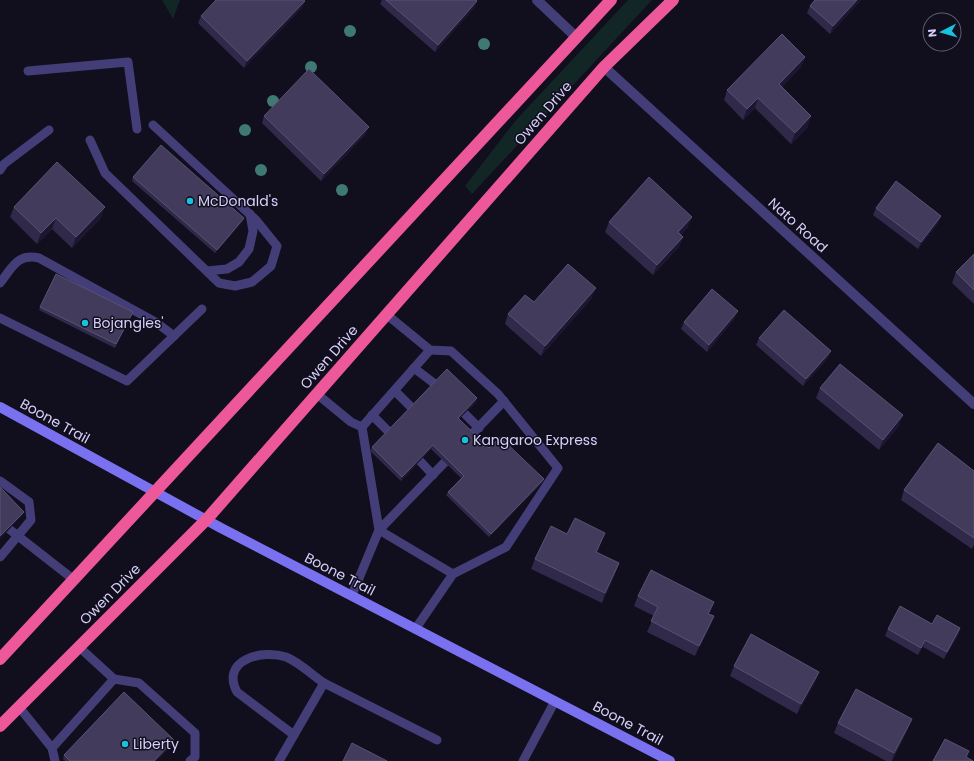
<svg xmlns="http://www.w3.org/2000/svg" width="974" height="761" font-family="Poppins,sans-serif">
<style>
.green{fill:#122626}
.lines{fill:none;stroke-linecap:round;stroke-linejoin:round}
.lane{stroke:#433e77;stroke-width:9}
.street{stroke:#433e77;stroke-width:10}
.secondary{stroke:#7971ef;stroke-width:10}
.highway{stroke:#ec5899;stroke-width:12}
.tree{fill:#3f7973}
.wall{fill:#302949}
.shaded-wall{fill:#1c1630}
.building{fill:#423b5c;stroke:#595275}
.poi-dot{fill:#19c1dc;stroke:#110e1d;stroke-width:1.5}
.labels{text-anchor:middle;stroke-width:3;stroke-linejoin:round;paint-order:stroke}
.street-label{font-size:14px;fill:#d6d0fa;stroke:#110e1d}
.poi-label{font-size:14px;fill:#d6d0fa;stroke:#110e1d;text-anchor:start}
</style>
<rect width="100%" height="100%" fill="#110e1d"/>
<g class="green">
<polygon points="162,0 180,0 173,19"/>
<polygon points="628,0 652,0 472,194 465,186 516,120"/>
</g>
<g class="lines">
<g class="lane">
<polyline points="28,71 128,62 137,129"/>
<polyline points="90,140 105,173 219,283 235,286 252,282 271,266 277,246 256,220 153,125"/>
<polyline points="0,170 4,164 49,130"/>
<polyline points="207,271 227,269 239,262 249,249 253,231 250,214"/>
<path d="M0,283c12,-15 17,-30 39,-25l118,65 17,13"/>
<polyline points="386,314 430,350 451,351 498,394 558,468 506,547 453,574 416,628"/>
<polyline points="0,318 127,381 202,309"/>
<polyline points="414,368 435,384"/>
<polyline points="395,391 412,408"/>
<polyline points="317,394 351,422 362,427"/>
<polyline points="464,413 479,428"/>
<polyline points="372,415 389,432"/>
<polyline points="471,435 504,401"/>
<polyline points="420,461 433,475"/>
<polyline points="445,462 379,530 453,574"/>
<polyline points="0,481 29,502 31,520 0,557"/>
<polyline points="9,529 73,579"/>
<polyline points="352,595 379,530 362,427 430,350"/>
<polyline points="79,647 114,679 139,683 195,733 195,757 190,761"/>
<polyline points="19,707 52,748 55,761"/>
<path d="M294,735l-57,-43c-17,-32 25,-43 49,-35 13,5 26,18 38,26"/>
<polyline points="52,748 114,679"/>
<polyline points="279,761 324,683 437,740"/>
<polyline points="523,761 555,701"/>
</g>
<g class="street">
<polyline points="537,0 576,37"/>
<polyline points="604,67 974,404"/>
</g>
<polyline class="secondary" points="0,407 221,528 670,761"/>
<g class="highway">
<polyline points="0,659 611,0"/>
<polyline points="0,726 207,519 604,67 673,0"/>
</g>
</g>
<g class="tree">
<circle cx="350" cy="31" r="6"/>
<circle cx="484" cy="44" r="6"/>
<circle cx="311" cy="67" r="6"/>
<circle cx="273" cy="101" r="6"/>
<circle cx="245" cy="130" r="6"/>
<circle cx="261" cy="170" r="6"/>
<circle cx="342" cy="190" r="6"/>
</g>
<g class="wall">
<polygon points="382,0 476,0 474,8 435,52 380,4"/>
<polygon points="815,0 861,0 830,34 807,13 810,6"/>
<polygon points="305,1 302,8 244,68 198,23 201,16"/>
<polygon points="805,57 801,67 782,87 808,127 791,144 755,108 743,120 724,100 727,90"/>
<polygon points="264,116 366,134 321,181 262,123"/>
<polygon points="133,177 244,218 243,221 215,253 132,181"/>
<polygon points="14,207 101,218 72,248 52,229 37,244 10,217"/>
<polygon points="876,208 941,216 938,223 918,249 873,215"/>
<polygon points="609,222 688,227 681,235 683,237 679,247 653,275 605,232"/>
<polygon points="974,254 974,304 952,283 956,272"/>
<polygon points="592,298 541,356 505,324 508,314 534,302"/>
<polygon points="40,307 133,312 115,348 39,310"/>
<polygon points="735,318 707,352 681,329 684,322"/>
<polygon points="759,338 828,358 803,386 756,345"/>
<polygon points="820,388 899,426 879,450 816,398"/>
<polygon points="477,398 476,402 459,419 489,448 544,479 542,483 489,537 446,495 448,492 461,478 431,449 401,481 370,451 372,447"/>
<polygon points="974,471 974,545 972,549 901,500 904,490"/>
<polygon points="605,533 597,553 619,563 615,574 602,603 531,569 535,559 567,534"/>
<polygon points="638,596 710,614 714,616 710,626 695,656 647,632 654,616 634,606"/>
<polygon points="932,624 960,628 958,635 944,659 923,647 918,655 885,636 888,629"/>
<polygon points="734,666 819,672 815,682 797,714 730,676"/>
<polygon points="912,719 908,729 892,761 886,761 834,733 838,723"/>
<polygon points="174,740 173,744 156,761 65,761 63,759 64,755"/>
</g>
<g class="shaded-wall">
<polygon points="857,0 861,0 830,34 833,26"/>
<polygon points="305,1 302,8 244,68 247,61"/>
<polygon points="477,1 474,8 435,52 438,45"/>
<polygon points="805,57 801,67 775,94 779,84"/>
<polygon points="758,98 755,108 743,120 747,109"/>
<polygon points="811,116 808,127 791,144 795,133"/>
<polygon points="369,127 366,134 321,181 324,174"/>
<polygon points="105,207 101,218 72,248 76,237"/>
<polygon points="941,216 938,223 918,249 921,242"/>
<polygon points="692,217 688,227 674,243 678,232"/>
<polygon points="56,218 52,229 37,244 41,233"/>
<polygon points="244,218 243,221 215,253 217,250"/>
<polygon points="683,237 679,247 653,275 657,265"/>
<polygon points="596,288 592,298 541,356 545,346"/>
<polygon points="738,311 735,318 707,352 709,345"/>
<polygon points="831,351 828,358 803,386 806,379"/>
<polygon points="477,398 476,402 457,421 458,418"/>
<polygon points="903,415 899,426 879,450 883,440"/>
<polygon points="433,445 431,449 401,481 402,477"/>
<polygon points="544,479 542,483 489,537 491,534"/>
<polygon points="24,512 23,515 0,539 0,536"/>
<polygon points="605,533 601,543 592,562 596,552"/>
<polygon points="619,563 615,574 602,603 605,593"/>
<polygon points="714,602 710,613 705,624 708,614"/>
<polygon points="714,616 710,626 695,656 699,646"/>
<polygon points="960,628 958,635 944,659 947,652"/>
<polygon points="925,640 923,647 918,655 921,648"/>
<polygon points="819,672 815,682 797,714 801,704"/>
<polygon points="912,719 908,729 891,761 894,753"/>
<polygon points="174,740 173,744 156,761 154,761"/>
</g>
<g class="building">
<polygon points="216,0 303,0 305,1 247,61 201,16"/>
<polygon points="386,0 476,0 477,1 438,45"/>
<polygon points="815,0 857,0 833,26 810,6"/>
<polygon points="782,34 805,57 779,84 811,116 795,133 758,98 747,109 727,90"/>
<polygon points="309,69 369,127 324,174 264,116"/>
<polygon points="161,145 244,218 217,250 133,177"/>
<polygon points="57,162 105,207 76,237 56,218 41,233 14,207"/>
<polygon points="649,177 692,217 678,232 683,237 657,265 609,222"/>
<polygon points="896,181 941,216 921,242 876,208"/>
<polygon points="974,254 974,290 956,272"/>
<polygon points="568,264 596,288 545,346 508,314 525,295 534,302"/>
<polygon points="56,274 133,312 116,344 40,307"/>
<polygon points="712,289 738,311 709,345 684,322"/>
<polygon points="784,310 831,351 806,379 759,338"/>
<polygon points="840,364 903,415 883,440 820,388"/>
<polygon points="447,369 477,398 458,418 489,448 500,437 544,479 491,534 448,492 464,476 433,445 402,477 372,447"/>
<polygon points="938,443 974,471 974,538 904,490"/>
<polygon points="0,487 24,512 0,536"/>
<polygon points="575,518 605,533 596,552 619,563 605,593 535,559 551,526 567,534"/>
<polygon points="651,570 714,602 708,614 714,616 699,646 651,621 658,607 638,596"/>
<polygon points="900,606 932,624 937,615 960,628 947,652 925,640 921,648 888,629"/>
<polygon points="751,634 819,672 801,704 734,666"/>
<polygon points="856,689 912,719 894,753 838,723"/>
<polygon points="124,692 174,740 154,761 70,761 64,755"/>
<polygon points="945,739 969,751 966,757 973,761 933,761"/>
<polygon points="352,743 387,761 343,761"/>
</g>
<g class="poi-dot">
<circle cx="190" cy="201" r="4"/>
<circle cx="85" cy="323" r="4"/>
<circle cx="465" cy="440" r="4"/>
<circle cx="125" cy="744" r="4"/>
</g>
<g class="labels">
<g class="street-label">
<text transform="translate(543 113) rotate(-49)" y="5">Owen Drive</text>
<text transform="translate(798 225) rotate(42)" y="5">Nato Road</text>
<text transform="translate(329 357) rotate(-49)" y="5">Owen Drive</text>
<text transform="translate(55 421) rotate(29)" y="5">Boone Trail</text>
<text transform="translate(340 574) rotate(27)" y="5">Boone Trail</text>
<text transform="translate(110 594) rotate(-45)" y="5">Owen Drive</text>
<text transform="translate(628 723) rotate(28)" y="5">Boone Trail</text>
</g>
<g class="poi-label">
<text x="198" y="206">McDonald's</text>
<text x="93" y="328">Bojangles'</text>
<text x="473" y="445">Kangaroo Express</text>
<text x="133" y="749">Liberty</text>
</g>
</g>
<g transform="translate(942 32) rotate(264)"><circle r="19" fill="#110e1d" stroke="#605c75"/>
<path d="M0-3L7 15L0 10L-7 15Z" fill="#19c1dc"/>
<text y="-6" font-size="11" font-weight="bold" text-anchor="middle" fill="#d6d0fa">N</text>
</g>
</svg>
